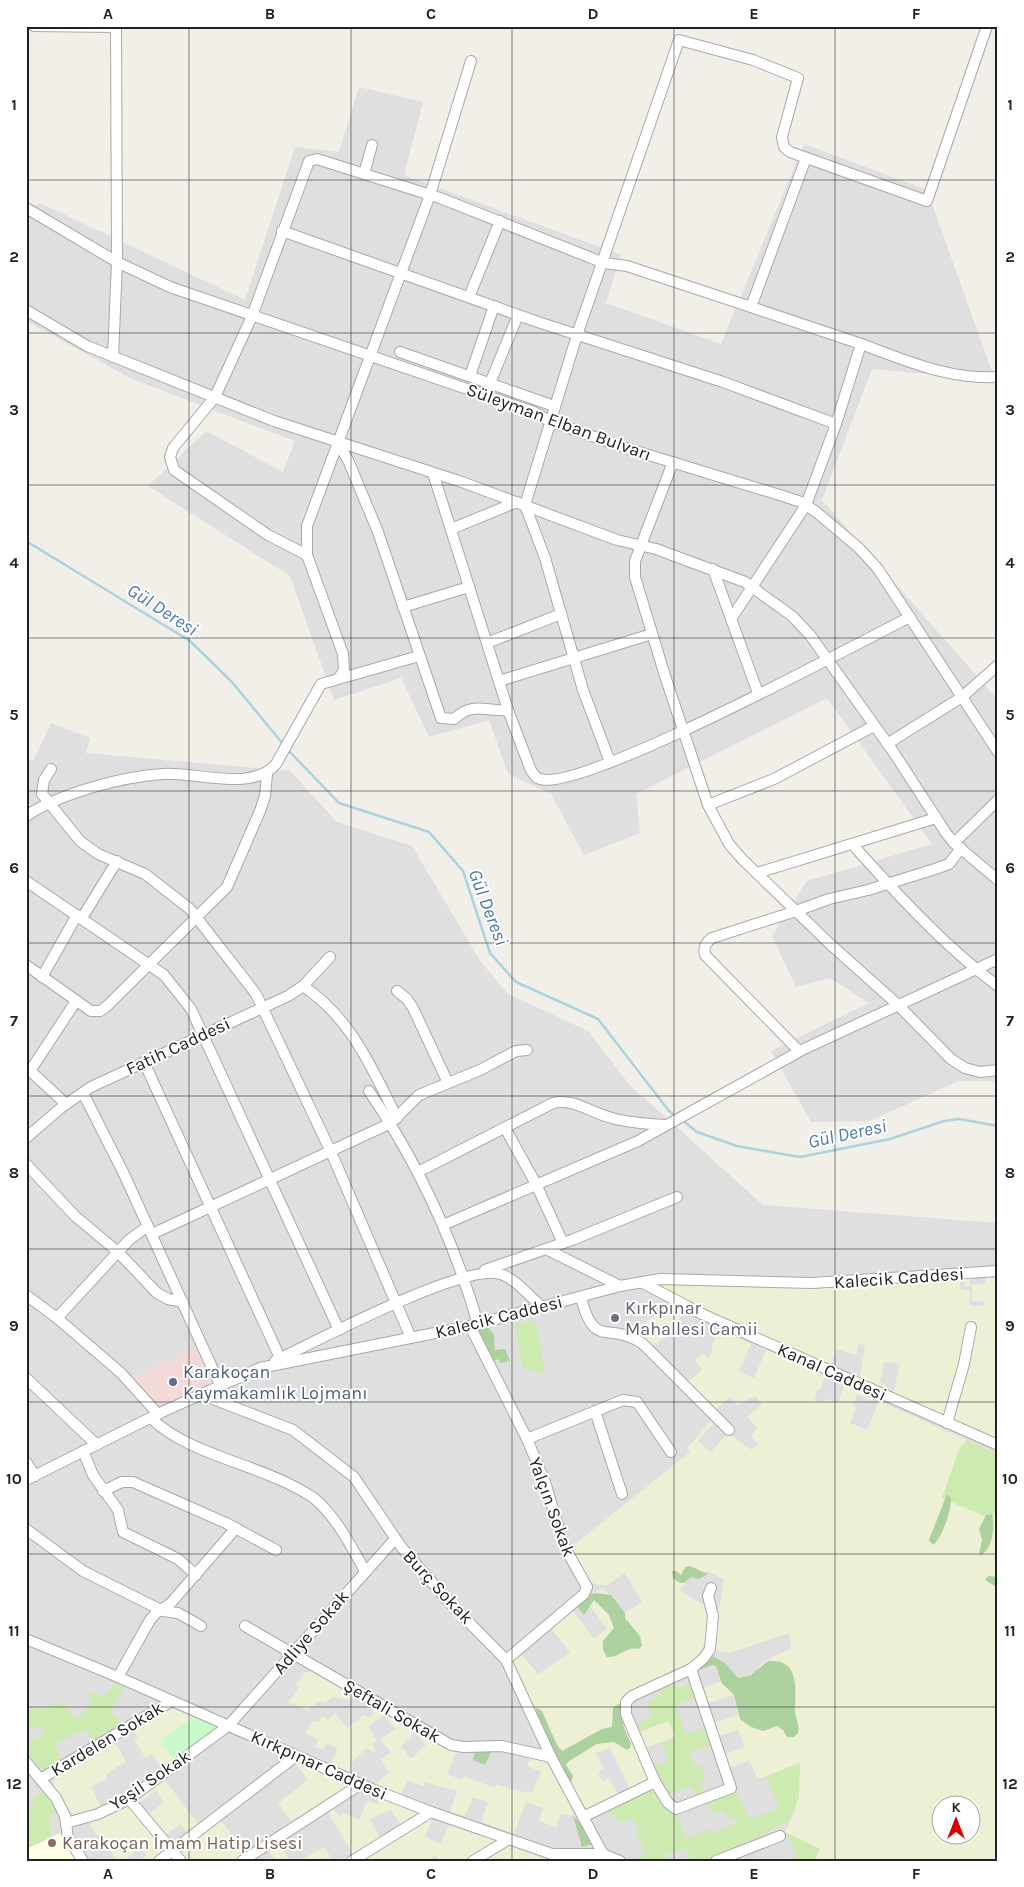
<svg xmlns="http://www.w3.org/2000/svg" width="1024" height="1887" font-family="Karla,sans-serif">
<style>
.residential{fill:#e0dfdf}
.commercial{fill:#f2dad9}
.education{fill:#ffffe5}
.farmland{fill:#eef0d5;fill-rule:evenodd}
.grass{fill:#cdebb0}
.forest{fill:#add19e}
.park{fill:#c8facc}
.plaza{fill:#dddde8}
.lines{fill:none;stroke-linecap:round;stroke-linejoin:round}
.stream{stroke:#aad3df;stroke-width:2.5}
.minor-casing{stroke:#a9a9a9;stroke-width:12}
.minor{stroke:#fff;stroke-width:10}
.grid{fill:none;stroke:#222;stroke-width:1;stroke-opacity:0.55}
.worship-dot{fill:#6b7280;stroke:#fff;stroke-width:2}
.service-dot{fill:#5c6f8a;stroke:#fff;stroke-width:2}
.education-dot{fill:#8d6e63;stroke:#fff;stroke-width:2}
.labels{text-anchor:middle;stroke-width:4;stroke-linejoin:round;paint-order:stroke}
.street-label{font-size:18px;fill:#222;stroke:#fff}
.worship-label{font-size:18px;fill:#5b616d;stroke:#fff;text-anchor:start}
.service-label{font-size:18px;fill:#4e5e75;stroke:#fff;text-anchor:start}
.education-label{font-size:18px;fill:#785e54;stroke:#fff;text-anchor:start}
.water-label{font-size:19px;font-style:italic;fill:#4a7aab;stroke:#fff}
.neatline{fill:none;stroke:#222;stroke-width:2}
.grid-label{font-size:16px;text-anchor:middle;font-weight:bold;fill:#222}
</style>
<rect width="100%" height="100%" fill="#f2efe9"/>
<g class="residential">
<polygon points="359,87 423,102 404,175 621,255 606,303 721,344 804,144 927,190 995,380 872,369 822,500 998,700 998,1081 958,1081 870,1121 811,1122 771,1051 869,1003 830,978 796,987 772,936 807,881 932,844 827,698 636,794 640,833 584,855 551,794 508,774 489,720 429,737 401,678 334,700 290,576 148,486 206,431 283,472 295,441 132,379 26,321 26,209 40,203 245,300 295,147 339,152"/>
<polygon points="51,723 90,738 86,753 290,771 337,822 412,846 481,962 508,994 588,1031 629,1084 763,1205 998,1223 998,1526 794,1624 830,1861 26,1861 26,759 33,761"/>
</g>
<polygon class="commercial" points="198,1347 212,1378 210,1385 158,1410 131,1377"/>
<polygon class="education" points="60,1833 78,1861 26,1861 26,1849"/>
<g class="farmland">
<polygon points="998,1276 998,1442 893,1394 900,1364 884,1362 880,1382 886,1385 884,1390 860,1379 865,1345 858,1344 856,1355 836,1349 831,1366 737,1325 662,1288 660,1285 842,1287"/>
<polygon points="668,1305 683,1312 670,1334 651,1347 634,1331"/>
<path d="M720,1330l31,14 -12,27 15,7 12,-28 60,23 -6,17h-3l-3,11 9,1 1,-3 15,3 6,-21 29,14 -2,6 -15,-6 -4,10 3,2 -6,16 17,7 12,-29 88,39 -25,58 49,20 7,-14v357h-184l6,-12 -35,-17 11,-24 4,-45 -42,16 -9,-19 -19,8 -5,-14 20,-7 -7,-17 -20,6 -4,-13 24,-8 -4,-20 -26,8 -6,-15 18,-6 -4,-16 -4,-1 -12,5 5,-9 8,-5 12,7 12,15 19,-6 3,-6 15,-10 17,-7 -2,-16 -59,20 -18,-3 12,-70 -17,-9 -7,7 -8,-5 -12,17 24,15 3,8v23l-6,16 -10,11 -64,29 -5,4 -2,10 1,13 29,61 -20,9 -20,-41 -14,5 8,16 -6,4 5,8 6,-3 9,17 -31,15 -5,-2 -71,-146 11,-7 16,19 32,-21 -19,-25 21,-18 22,29 13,-10 -22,-30 18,-11 22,25 17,-11 -17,-29 -18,12h-10l-7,-4 -20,-33 120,-96 -3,-4 24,-27 3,2 -16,18 13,11 17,-19 24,17 6,-5 -7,-8 6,-9 -10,-11 15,-13 -7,-8 -17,9 -8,-8 -16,14 -27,-28 15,-13 -7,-10 7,-6 7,4 4,-9 -2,-2zM942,1804h30v30h-30z"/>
<polygon points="311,1669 355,1694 350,1701 333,1697 324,1703 320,1701 307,1710 288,1702 299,1688 296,1685 305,1672 309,1673"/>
<polygon points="373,1704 387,1713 368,1726 377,1741 372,1744 376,1751 373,1753 367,1748 350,1764 353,1767 351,1772 331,1764 338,1748 326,1743 323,1750 315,1747 318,1740 305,1733 313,1721 318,1723 323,1715 327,1720 335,1713 347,1728 364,1715 370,1718 374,1712 370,1708"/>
<polygon points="169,1707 194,1717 160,1740 174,1760 163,1769 152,1754 146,1758 134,1740 138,1737 132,1730"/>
<polygon points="388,1714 415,1731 401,1747 411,1759 426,1745 418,1735 419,1732 456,1752 447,1774 462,1780 464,1776 495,1788 497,1784 512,1790 514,1789 525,1793 526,1791 532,1793 541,1772 527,1766 530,1758 551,1764 575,1816 560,1814 556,1827 539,1821 543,1808 526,1802 514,1834 481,1822 488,1802 473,1797 465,1816 450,1812 457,1791 425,1782 423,1786 407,1780 402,1795 376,1784 389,1772 380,1759 391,1753 380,1739 396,1729 385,1717"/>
<polygon points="669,1721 677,1736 643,1749 638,1733"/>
<polygon points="114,1740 126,1762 106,1774 107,1779 91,1786 101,1808 88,1814 72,1814 53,1787 54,1777"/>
<polygon points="294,1762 352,1785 291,1821 278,1803 308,1780"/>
<polygon points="164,1779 199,1825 188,1833 180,1824 164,1836 146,1816 164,1802 156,1790 138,1804 135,1800"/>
<polygon points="380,1798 421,1815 402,1827 391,1810 370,1819 381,1840 354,1856 326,1809 331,1806 339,1816 344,1813 359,1820 367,1801 377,1804"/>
<polygon points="125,1805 132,1808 166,1850 151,1861 139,1861 146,1855 140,1847 124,1861 117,1861 100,1834 96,1835 89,1821"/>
<polygon points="428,1817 432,1819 425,1837 441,1844 449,1825 500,1842 466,1861 440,1861 436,1855 426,1861 357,1861"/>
<polygon points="220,1819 245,1853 234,1861 187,1861 180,1851"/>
<polygon points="278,1841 290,1861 276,1861 267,1849"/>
<polygon points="506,1845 552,1861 487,1861 486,1858"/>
<polygon points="324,1847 333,1861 303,1859"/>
</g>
<g class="grass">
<polygon points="536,1320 545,1375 523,1368 515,1324"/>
<polygon points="967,1440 998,1454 998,1504 991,1519 942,1498 959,1449"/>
<polygon points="673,1680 677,1688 693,1682 696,1697 676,1705 686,1734 707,1727 711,1744 690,1752 695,1766 700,1765 706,1779 700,1782 705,1795 697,1798 692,1786 666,1795 651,1767 669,1760 662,1743 676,1736 668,1721 638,1732 635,1724 652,1717 647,1702 662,1695 658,1687"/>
<polygon points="115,1683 124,1687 109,1713 126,1725 94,1743 86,1729 55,1744 61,1760 43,1770 26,1752 26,1743 45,1733 40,1725 27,1731 26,1714 33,1708 48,1708 60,1703 78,1719 92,1702 87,1696 93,1692 104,1697"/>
<polygon points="800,1763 799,1798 789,1821 761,1836 702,1861 691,1861 686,1848 665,1855 667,1861 657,1861 655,1858 651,1861 632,1861 646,1852 636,1833 639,1832 633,1818 620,1823 612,1814 606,1816 603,1812 654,1788 669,1809 677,1814 686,1838 710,1829 712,1833 737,1823 734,1817 728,1819 724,1810 715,1813 705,1804 736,1791 749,1819 779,1808 766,1777"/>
<polygon points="45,1790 58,1813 49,1815 52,1837 26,1849 26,1816 35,1808 30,1801"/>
<polygon points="785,1832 820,1849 814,1861 790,1861 798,1856"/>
</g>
<g class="forest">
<polygon points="488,1327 494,1335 495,1350 505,1349 510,1361 501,1363 498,1359 492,1362 477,1331"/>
<path d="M947,1494l4,4c1,11 -9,40 -18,47l-4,-5z"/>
<path d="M992,1514c3,11 1,35 -11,41l-2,-1 3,-14 -3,-11 7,-14z"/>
<polygon points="690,1566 708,1574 699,1579 691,1577 684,1583 680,1583 673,1578 672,1571 676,1571 681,1575 685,1567"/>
<polygon points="988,1576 998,1577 998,1588 985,1580"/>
<path d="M596,1593l15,2 14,18v5l15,18 2,10 -3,3c-13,-3 -19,9 -32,8l-4,-7v-9l11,-13 -5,-13 -15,-15 -10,15 -7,-8 8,-11z"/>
<path d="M713,1656l12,7 13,15 13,-3 17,-14c4,0 11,0 15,2 16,7 12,33 12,47 0,8 5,14 3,23l-4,4h-7l-4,-7 -6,-4 -14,5 -12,-4 -11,-8 -6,-24 -13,-13 -5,-16 -4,-1 -12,5 -3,-2z"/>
<polygon points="620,1703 624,1728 631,1744 630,1748 627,1750 614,1742 597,1744 569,1761 566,1765 573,1776 570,1786 535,1710 537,1708 542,1711 557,1745 562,1751 602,1729 612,1727 613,1708"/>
<polygon points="492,1750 485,1765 473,1760 475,1751"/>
<polygon points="573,1816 581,1823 593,1844 582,1847"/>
</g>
<polygon class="park" points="194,1717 218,1727 174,1760 160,1740"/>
<polygon class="plaza" points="986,1277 985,1284 972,1284 972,1301 985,1302 985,1306 970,1305 970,1290 961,1289 960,1279 964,1279 964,1286 970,1286 970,1278"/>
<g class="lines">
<g class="stream">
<polyline points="26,541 190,641 232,682 283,744"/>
<polyline points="288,750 339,803 429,832 463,871 490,953 516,982 598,1019 669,1111 675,1116"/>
<polyline points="682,1120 697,1132 737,1146 800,1157 890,1139 944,1121 959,1119 998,1126"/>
</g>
<defs>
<g id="minor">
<polyline points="34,26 116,27 117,262 113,357"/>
<polyline points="364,174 372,145"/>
<polyline points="26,208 117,262 170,287 534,412 549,421 629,449 783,496 801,502 815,511 859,548 878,569 998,752"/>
<polyline points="282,231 538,322 723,382 836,424"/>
<polyline points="469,297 500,221"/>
<polyline points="26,310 87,346 274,421 462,482 617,540 656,549 745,582 792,616 810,635 892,750 946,833 954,843 998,880"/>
<path d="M861,344c44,16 88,36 137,33"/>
<polyline points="400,352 554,406"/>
<polyline points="470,376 494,306"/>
<polyline points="488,388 518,315"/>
<path d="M338,443l10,17 30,72 63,186 13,1c19,-18 31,-7 54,-9"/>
<polyline points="673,462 635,561 635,577 665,676 708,805 729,844 742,859 830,944 897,1004 951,1059 965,1068 980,1072 998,1070"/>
<path d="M433,473l75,237 22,58c3,5 4,9 10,11 41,14 316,-135 370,-162"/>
<polyline points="451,529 517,502"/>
<polyline points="307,555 268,535 174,470 170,457 173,448 215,397 252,316 309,161 317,159 440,198 604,263 627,266 751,307"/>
<polyline points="713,569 758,693"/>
<polyline points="403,607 469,587"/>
<polyline points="731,619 806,505 836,424 861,344 751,307 806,158"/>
<polyline points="487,643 561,614"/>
<polyline points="339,678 344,670 343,654 307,555 307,526 430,195 471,61"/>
<polyline points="499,681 652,634"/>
<polyline points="887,744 962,697 998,665"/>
<polyline points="610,762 583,690 545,558 525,505 577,335 679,40 753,60 798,78 782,137 784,147 790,152 927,201 987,26"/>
<polyline points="51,769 44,780 42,794 80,841 98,854 145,874 190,909 256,994 331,1152 411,1338"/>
<polyline points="708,805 774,779 874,726"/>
<path d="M26,816c35,-23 95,-39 136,-42 34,-3 89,19 114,-10l45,-80 98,-28"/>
<polyline points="954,843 998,800"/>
<path d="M852,844c45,50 92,102 146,142"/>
<polyline points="757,873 936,818"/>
<polyline points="26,881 164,975 191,1009 339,1330"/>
<polyline points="82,918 117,861"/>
<polyline points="26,965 91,1011 100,1011 106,1007 227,887 260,811 265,796 267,774"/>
<polyline points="42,977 77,915"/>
<path d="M303,986c49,33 68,81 94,132"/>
<polyline points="397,991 407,999 413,1008 448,1083"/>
<path d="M799,1051l-94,-96c-2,-8 1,-13 7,-17l84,-27 33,-12 39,-9 67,-21 14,-5 12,-16"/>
<polyline points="144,1062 280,1358"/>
<polyline points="26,1067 66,1104"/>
<polyline points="30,1071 76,1001"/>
<path d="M369,1091c49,72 85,150 109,233"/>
<polyline points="83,1093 124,1174 220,1385"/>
<polyline points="505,1128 536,1184 563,1243"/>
<polyline points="26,1138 62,1107 91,1087 288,996 303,986 330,957"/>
<polyline points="26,1164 75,1216 118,1252 157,1293 168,1299 183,1302"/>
<path d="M418,1172l135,-69c21,-5 38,10 59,15 17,5 36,6 54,7"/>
<polyline points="443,1225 638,1141 804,1049 998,959"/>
<polyline points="148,1226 129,1240 57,1318 121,1373 158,1414"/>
<polyline points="152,1234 391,1123 419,1095 480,1070 516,1051 527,1050"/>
<polyline points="546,1249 620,1286"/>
<polyline points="485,1270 572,1240 677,1197"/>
<polyline points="641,1282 702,1314 998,1445"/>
<polyline points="26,1295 57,1318"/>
<path d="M581,1298c14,52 26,23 61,45l87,87"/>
<polyline points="470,1326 527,1439 545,1482 564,1546 587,1587 584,1594 506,1660"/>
<path d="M275,1361c39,-19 189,-98 225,-87 15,4 30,23 42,33"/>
<polyline points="26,1378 97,1445"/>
<polyline points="200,1394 293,1430 354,1477 402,1548 450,1603 506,1660 551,1757 603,1854"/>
<polyline points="595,1411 622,1494"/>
<path d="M151,1418c32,32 92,44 134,64 10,5 21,10 30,17 22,19 36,47 50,72"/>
<polyline points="947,1423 964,1364 971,1327"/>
<polyline points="527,1439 623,1400 637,1402 671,1452"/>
<polyline points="83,1451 93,1475 118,1510 123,1532 178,1559 196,1575"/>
<polyline points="26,1462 35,1476"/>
<polyline points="26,1480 162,1412 260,1368 470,1326 620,1286 660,1279 812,1283 998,1271"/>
<polyline points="103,1491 122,1482 133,1482 226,1523 276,1550"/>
<polyline points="26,1529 83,1571 163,1611 178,1613 201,1626"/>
<polyline points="245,1626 451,1745 464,1747 502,1746 551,1757"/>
<polyline points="26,1639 118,1677 372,1789 431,1812 552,1854 603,1854 620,1861"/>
<polyline points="118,1677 150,1620 156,1613 170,1604 236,1528"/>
<polyline points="26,1762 56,1798 65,1816 68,1838 83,1861"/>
<polyline points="42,1778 172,1701"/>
<polyline points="655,1782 668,1803 676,1809 731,1788 691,1669 704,1658 710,1649 713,1616 708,1596 711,1588"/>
<polyline points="129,1799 181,1861"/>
<polyline points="583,1817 655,1782 626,1714 626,1702 632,1696 691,1669"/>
<polyline points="66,1823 98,1814 129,1799 228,1726 395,1539"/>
<polyline points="159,1861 296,1756"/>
<polyline points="242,1861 361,1784"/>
<polyline points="352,1861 431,1812"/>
<polyline points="473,1861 509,1839"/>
<polyline points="716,1861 780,1836"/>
</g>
</defs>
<use href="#minor" class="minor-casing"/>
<use href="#minor" class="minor"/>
</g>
<path class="grid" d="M189,26v1835M351,26v1835M512,26v1835M674,26v1835M835,26v1835M26,180h972M26,333h972M26,485h972M26,638h972M26,791h972M26,943h972M26,1096h972M26,1249h972M26,1402h972M26,1554h972M26,1707h972"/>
<circle class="worship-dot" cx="615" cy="1318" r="5"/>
<circle class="service-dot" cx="173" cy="1382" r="5"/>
<circle class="education-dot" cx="52" cy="1843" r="5"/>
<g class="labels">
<g class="street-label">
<text transform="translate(559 422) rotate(20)" y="6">Süleyman Elban Bulvarı</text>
<text transform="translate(178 1046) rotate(-25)" y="6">Fatih Caddesi</text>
<text transform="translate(899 1278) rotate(-4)" y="6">Kalecik Caddesi</text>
<text transform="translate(499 1317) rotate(-14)" y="6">Kalecik Caddesi</text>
<text transform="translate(832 1372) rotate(24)" y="6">Kanal Caddesi</text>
<text transform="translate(552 1507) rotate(70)" y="6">Yalçın Sokak</text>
<text transform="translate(438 1587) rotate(47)" y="6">Burç Sokak</text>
<text transform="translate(311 1632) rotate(-49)" y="6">Adliye Sokak</text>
<text transform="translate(392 1711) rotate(30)" y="6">Şeftali Sokak</text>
<text transform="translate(107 1739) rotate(-31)" y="6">Kardelen Sokak</text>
<text transform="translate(319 1765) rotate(24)" y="6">Kırkpınar Caddesi</text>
<text transform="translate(150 1780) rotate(-34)" y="6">Yeşil Sokak</text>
</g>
<g class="worship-label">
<text x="625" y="1314">Kırkpınar<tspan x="625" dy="21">Mahallesi Camii</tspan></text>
</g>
<g class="service-label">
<text x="183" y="1378">Karakoçan<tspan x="183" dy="21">Kaymakamlık Lojmanı</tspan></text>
</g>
<g class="education-label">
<text x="62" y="1849">Karakoçan İmam Hatip Lisesi</text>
</g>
<g class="water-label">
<text transform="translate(163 609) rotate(33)" y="7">Gül Deresi</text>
<text transform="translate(489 907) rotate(69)" y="7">Gül Deresi</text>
<text transform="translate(847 1133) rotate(-12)" y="7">Gül Deresi</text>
</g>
</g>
<rect width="1024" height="1887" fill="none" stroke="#ffffff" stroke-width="55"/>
<g transform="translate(956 1820)"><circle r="24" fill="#ffffff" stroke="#a7a7a7"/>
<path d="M0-4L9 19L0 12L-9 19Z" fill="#d40000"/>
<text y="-8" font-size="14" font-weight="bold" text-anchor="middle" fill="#222222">K</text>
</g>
<rect x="28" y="28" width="968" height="1832" class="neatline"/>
<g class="grid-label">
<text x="108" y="19">A</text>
<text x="270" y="19">B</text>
<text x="431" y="19">C</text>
<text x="593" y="19">D</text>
<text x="754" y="19">E</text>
<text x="916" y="19">F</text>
<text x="14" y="110">1</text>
<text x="1010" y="110">1</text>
<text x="14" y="262">2</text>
<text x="1010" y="262">2</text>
<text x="14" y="415">3</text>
<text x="1010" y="415">3</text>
<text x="14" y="568">4</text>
<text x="1010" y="568">4</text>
<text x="14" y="720">5</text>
<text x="1010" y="720">5</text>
<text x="14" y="873">6</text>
<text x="1010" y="873">6</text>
<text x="14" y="1026">7</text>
<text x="1010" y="1026">7</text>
<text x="14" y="1178">8</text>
<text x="1010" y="1178">8</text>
<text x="14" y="1331">9</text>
<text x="1010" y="1331">9</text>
<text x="14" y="1484">10</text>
<text x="1010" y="1484">10</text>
<text x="14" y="1636">11</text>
<text x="1010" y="1636">11</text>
<text x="14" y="1789">12</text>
<text x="1010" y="1789">12</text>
<text x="108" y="1879">A</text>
<text x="270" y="1879">B</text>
<text x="431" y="1879">C</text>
<text x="593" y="1879">D</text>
<text x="754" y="1879">E</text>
<text x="916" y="1879">F</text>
</g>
</svg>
